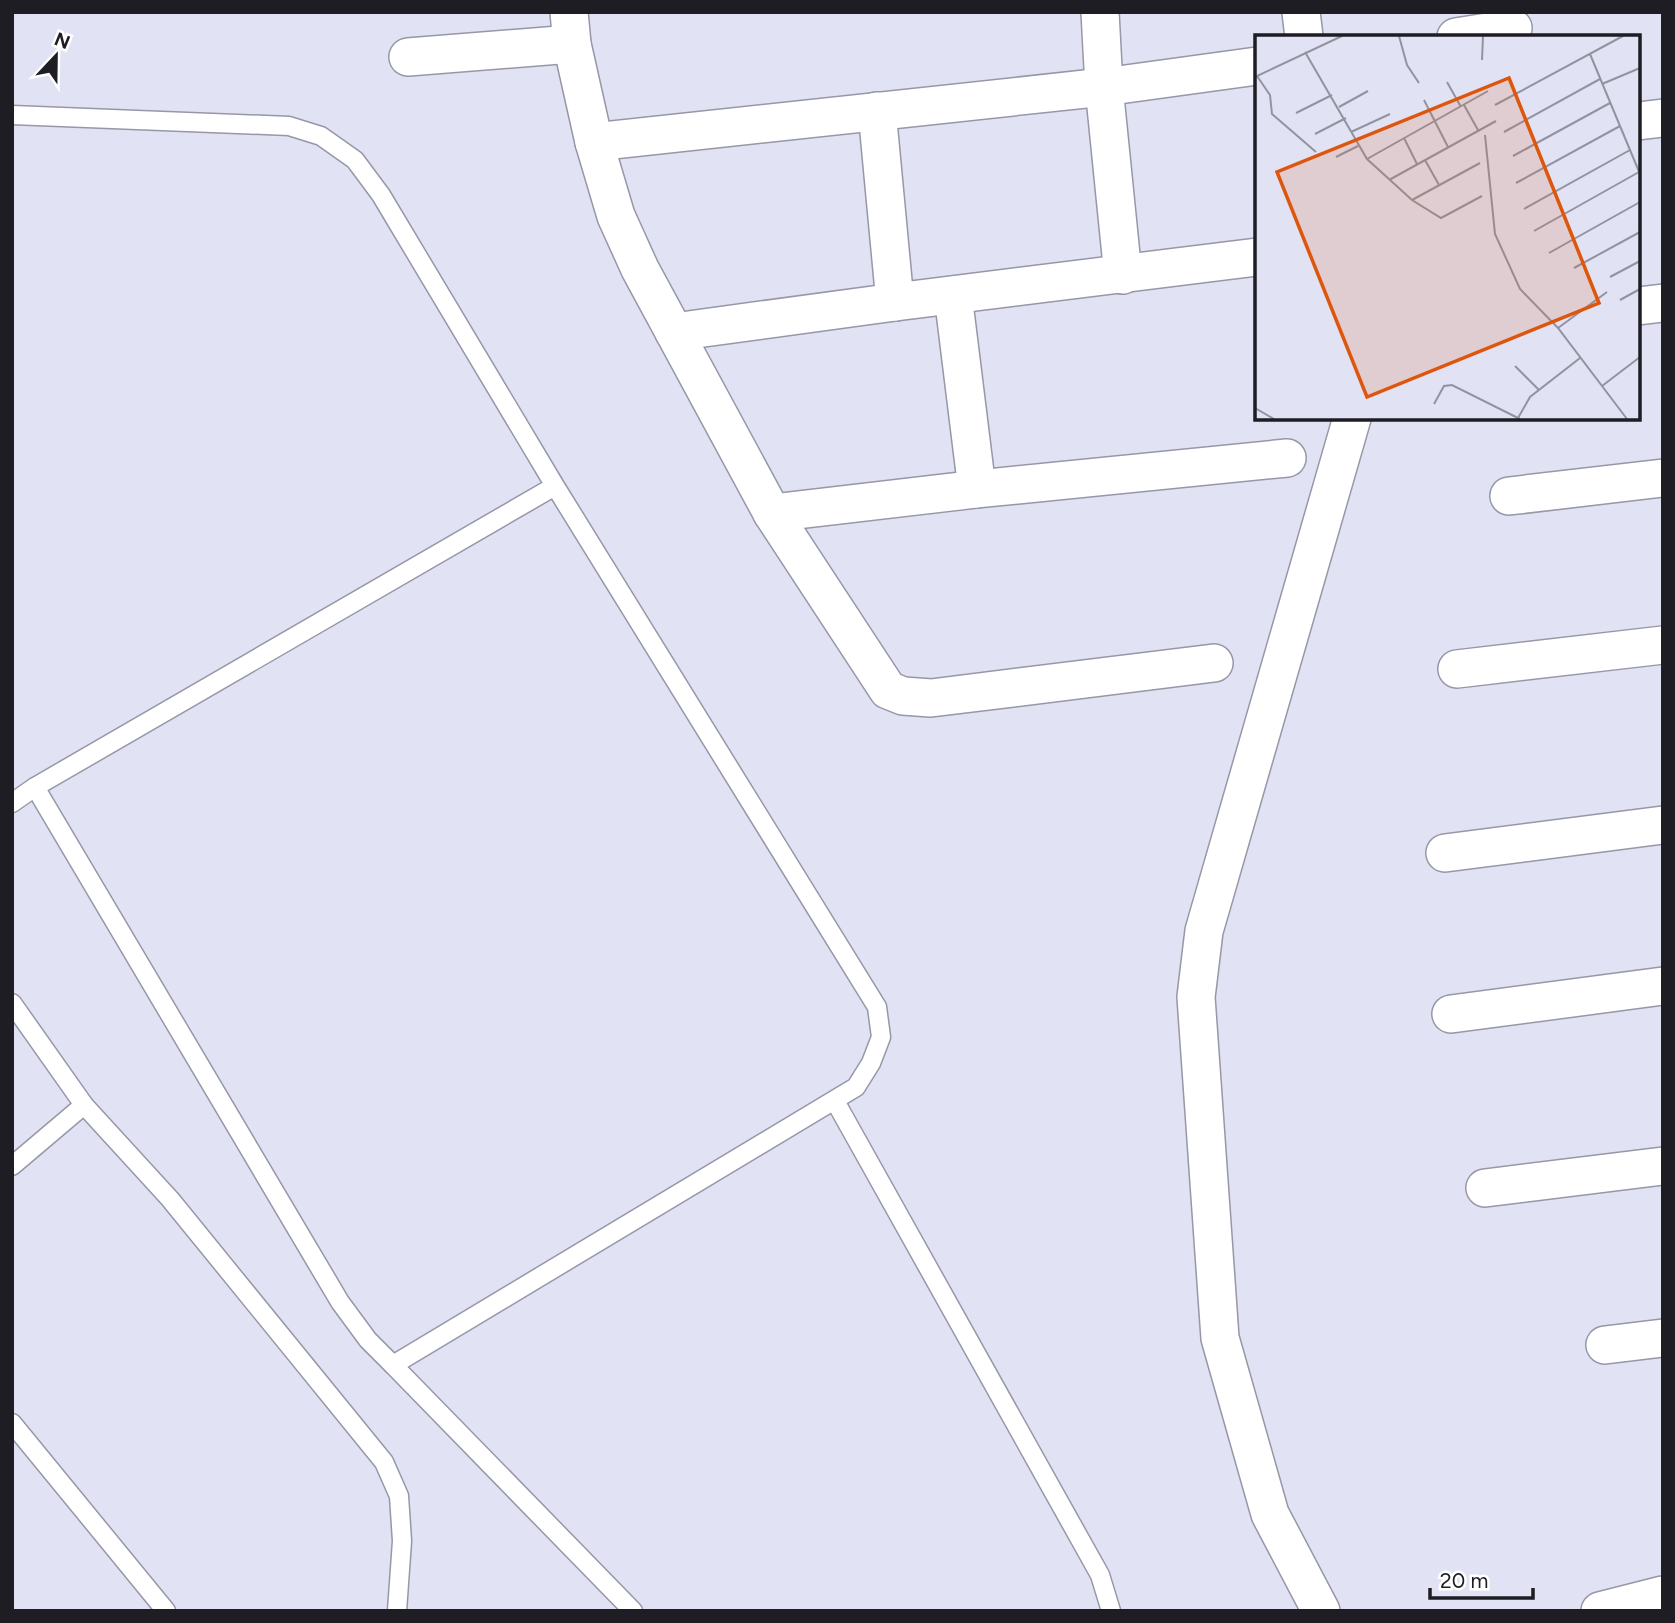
<svg xmlns="http://www.w3.org/2000/svg" width="1675" height="1623" font-family="Figtree,sans-serif">
<style>
.lines{fill:none;stroke-linecap:round;stroke-linejoin:round}
.lane-casing{stroke:#9697a7;stroke-width:21}
.street-casing{stroke:#9697a7;stroke-width:40}
.lane{stroke:#fff;stroke-width:18}
.street{stroke:#fff;stroke-width:37}
.inset-road{fill:none;stroke:#9393a0;stroke-width:2}
.view{fill:#de560d;fill-opacity:0.15;stroke:#de560d;stroke-width:3.5}
.inset-edge{fill:none;stroke:#1d1d23;stroke-width:3.5}
</style>
<rect width="100%" height="100%" fill="#e1e2f4"/>
<g class="lines">
<defs>
<g id="lane">
<polyline points="12,115 289,126 321,136 355,160 381,195 555,486 877,1007 881,1037 871,1063 856,1087 393,1365 368,1340 340,1302 35,787 555,486"/>
<polyline points="12,803 35,787"/>
<polyline points="12,1003 84,1105 170,1199 384,1462 399,1496 402,1541 397,1611"/>
<polyline points="835,1101 1100,1575 1111,1611"/>
<polyline points="12,1166 84,1105"/>
<polyline points="393,1365 633,1611"/>
<polyline points="12,1423 166,1611"/>
</g>
<g id="street">
<polyline points="569,12 572,44 594,142 616,216 640,269 772,513 888,690 903,696 931,698 1214,663"/>
<polyline points="1100,12 1104,87 1123,275"/>
<polyline points="1301,12 1304,37"/>
<polyline points="1456,37 1513,28"/>
<polyline points="408,57 572,44"/>
<polyline points="877,111 895,302"/>
<polyline points="1638,121 1663,118"/>
<polyline points="594,142 1104,87 1257,66"/>
<polyline points="953,295 977,489"/>
<polyline points="1638,306 1663,303"/>
<polyline points="674,332 895,302 1257,257"/>
<polyline points="1509,496 1663,478"/>
<polyline points="772,513 977,489 1287,458"/>
<polyline points="1457,669 1663,645"/>
<polyline points="1445,853 1663,825"/>
<polyline points="1451,1014 1663,986"/>
<polyline points="1485,1188 1663,1166"/>
<polyline points="1605,1345 1663,1338"/>
<polyline points="1321,1611 1270,1514 1220,1338 1196,997 1204,931 1352,418"/>
<polyline points="1600,1611 1663,1595"/>
</g>
</defs>
<use href="#lane" class="lane-casing"/>
<use href="#street" class="street-casing"/>
<use href="#lane" class="lane"/>
<use href="#street" class="street"/>
</g>
<g transform="translate(1255 35)">
<rect width="385" height="385" fill="#e1e2f4"/>
<path class="inset-road" d="M144,1l8,29 12,18M50,17l62,107 45,41 29,18 41,-22M335,19l50,120M227,25l1,-24M2,41l13,19 2,19 44,38M0,42l87,-41M192,47l14,25M347,49l38,-16M169,65l24,47M209,70l14,25M240,70l128,-69M84,72l29,-16M41,78l36,-18M96,97l39,-18M249,97l96,-53M60,99l31,-16M230,100l10,99 25,55 38,39 69,91M149,103l13,26M258,121l97,-53M81,122l22,-11M112,124l121,-68M170,125l14,25M134,145l107,-59M261,148l104,-57M157,165l68,-37M269,174l106,-59M279,196l105,-59M294,218l91,-51M319,233l66,-36M355,242l30,-16M365,265l20,-11M303,293l49,-36M260,331l24,24M347,351l38,-29M179,369l10,-18 8,-1 68,34M0,373l19,11M263,383l12,-21 50,-39"/>
<path class="view" d="M254,43l90,225 -232,94 -90,-225z"/>
<rect width="385" height="385" class="inset-edge"/>
</g>
<rect width="1675" height="1623" fill="none" stroke="#1d1d23" stroke-width="28"/>
<g transform="translate(56 56) rotate(22)" stroke="#ffffff" stroke-width="5" paint-order="stroke">
<path d="M0-5L12 26L0 18L-12 26Z" fill="#1d1d23"/>
<text y="-10" font-size="19" font-weight="bold" text-anchor="middle" fill="#1d1d23">N</text>
</g>
<path d="M1430 1588v10h103v-10" fill="none" stroke="#1d1d23" stroke-width="3.5"/>
<text x="1440" y="1588" font-size="21" fill="#1d1d23" stroke="#ffffff" stroke-width="5" paint-order="stroke">20 m</text>
</svg>
